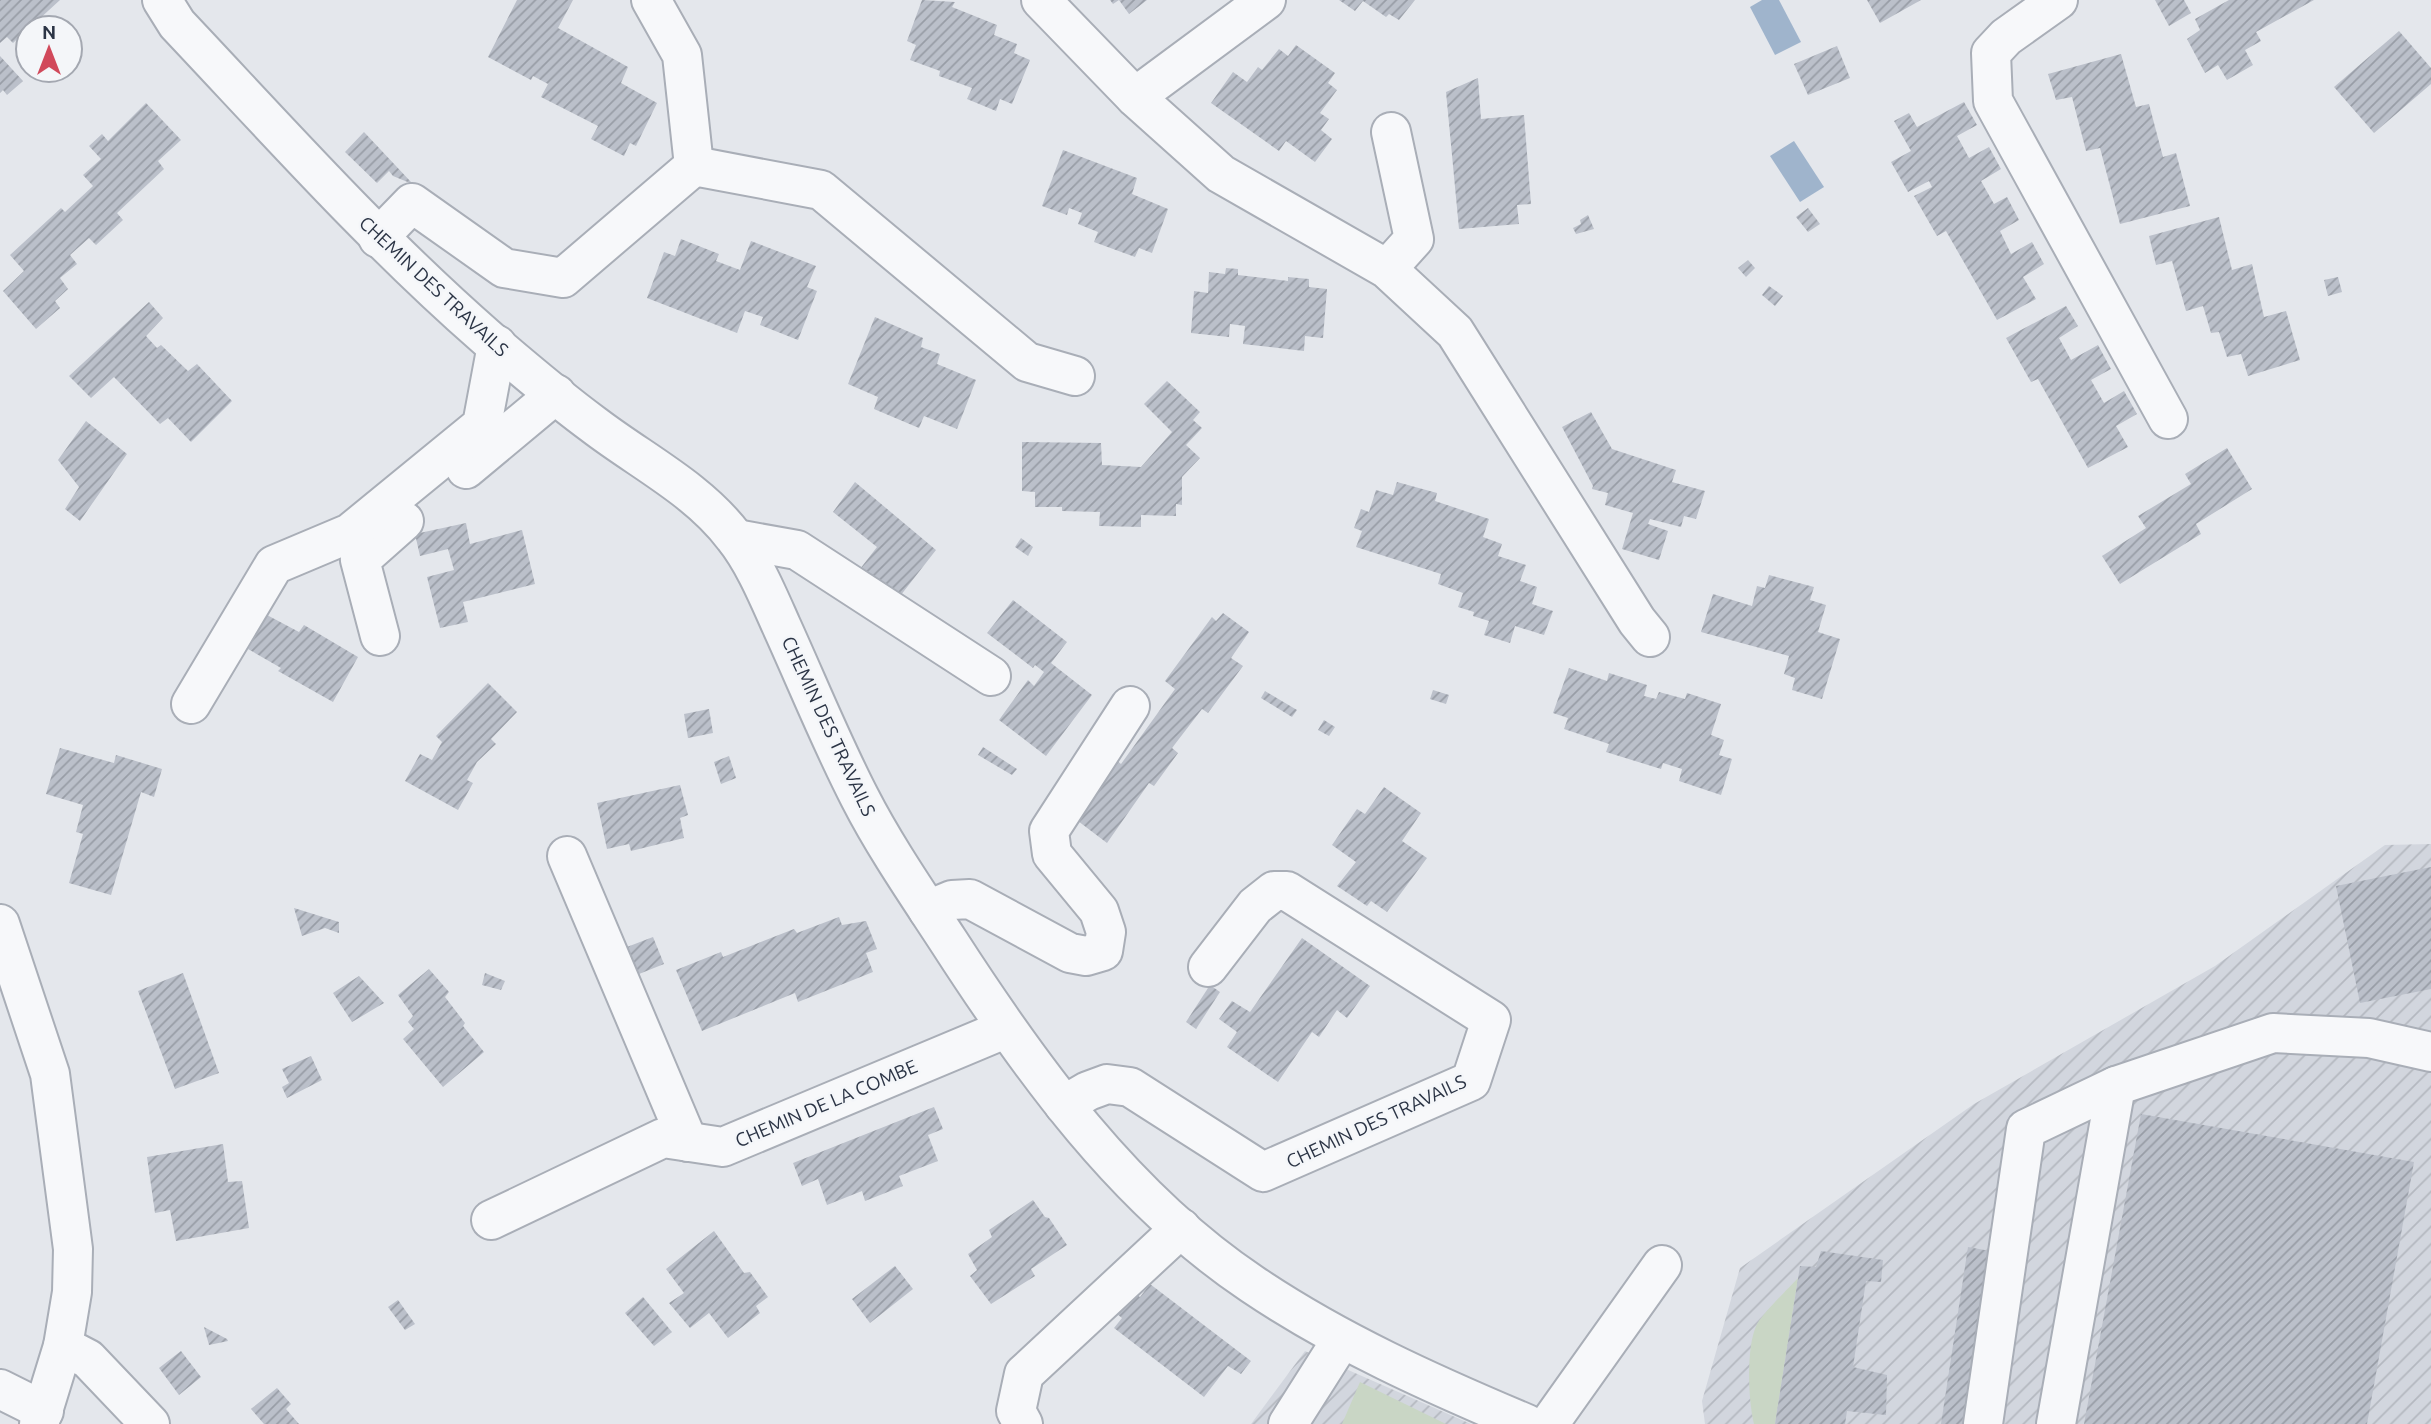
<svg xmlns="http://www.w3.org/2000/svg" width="2431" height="1424" font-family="Ubuntu,sans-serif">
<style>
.industrial{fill:url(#industrial-furrows)}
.green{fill:#c9d6c5}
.water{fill:#9fb4cc}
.building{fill:url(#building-hatch)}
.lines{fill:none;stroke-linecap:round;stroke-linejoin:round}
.minor-casing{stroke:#a9aeb7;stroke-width:42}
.minor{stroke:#f7f8fa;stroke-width:38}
.labels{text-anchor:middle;stroke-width:5;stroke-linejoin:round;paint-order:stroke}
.street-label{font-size:19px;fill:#2b3445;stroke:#f4f6f9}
</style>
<defs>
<pattern id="industrial-furrows" width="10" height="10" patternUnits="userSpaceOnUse" patternTransform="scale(1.75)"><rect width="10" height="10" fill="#d2d6de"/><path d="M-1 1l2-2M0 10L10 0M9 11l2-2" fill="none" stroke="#b4b8c0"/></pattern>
<pattern id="building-hatch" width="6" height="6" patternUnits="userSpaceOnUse" patternTransform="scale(1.75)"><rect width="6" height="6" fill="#bbc0ca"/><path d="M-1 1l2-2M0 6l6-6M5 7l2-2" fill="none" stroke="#989da6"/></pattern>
</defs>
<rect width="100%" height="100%" fill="#e4e7ec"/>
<g class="industrial">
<polygon points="2431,844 2431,1424 1705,1424 1702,1401 1740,1268 1974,1104 2215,966 2385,845"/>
<polygon points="1305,1351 1471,1424 1251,1424"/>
</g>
<g class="green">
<path d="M1798,1278l-23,146h-21c-6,-24 -8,-78 3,-100 8,-13 30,-34 41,-46z"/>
<polygon points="1360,1382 1446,1424 1342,1424"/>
</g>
<g class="water">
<polygon points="1762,0 1779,0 1801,42 1775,55 1750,7"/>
<polygon points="1794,141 1824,187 1800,202 1770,156"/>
</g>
<g class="building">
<polygon points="0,0 60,0 13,43 7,37 0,43"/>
<polygon points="517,0 573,0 558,28 628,67 621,83 657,103 636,146 630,143 624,156 591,139 598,126 541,97 548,84 533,76 531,80 488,57"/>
<polygon points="922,0 955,2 952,7 997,25 994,35 1017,44 1014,53 1030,60 1012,104 1000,99 996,111 967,99 972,88 939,76 940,71 910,60 916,45 907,41"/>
<polygon points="1110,0 1147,0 1129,14 1119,0 1113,4"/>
<polygon points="1339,0 1415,0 1399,20 1389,14 1386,17 1363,1 1355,11"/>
<polygon points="1867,0 1921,0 1880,23"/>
<polygon points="2155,0 2184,0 2191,13 2169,26"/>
<polygon points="2229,0 2314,0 2256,32 2261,41 2245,50 2253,65 2227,80 2218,65 2205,73 2187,39 2200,30 2195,19"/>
<polygon points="2399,31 2431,68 2431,84 2374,133 2334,87"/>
<polygon points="1296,45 1335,73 1328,83 1337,90 1320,113 1329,119 1321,130 1332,139 1315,162 1286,141 1279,151 1211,103 1233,72 1247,82 1258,67 1262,70 1279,49 1288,56"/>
<polygon points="1837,46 1850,78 1808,95 1794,64"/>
<polygon points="2121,54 2136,107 2149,104 2163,157 2176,153 2190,206 2120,224 2100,148 2086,151 2072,97 2056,100 2048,74"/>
<polygon points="0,56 23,81 7,95 3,90 0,93"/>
<polygon points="1478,78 1481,119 1524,115 1531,204 1517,205 1519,224 1459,229 1446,92"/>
<polygon points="1964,102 1977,125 1957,136 1969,158 1989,147 2001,169 1981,181 1994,204 2007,197 2019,220 2000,231 2011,254 2032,242 2044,264 2023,277 2036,299 1997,320 1946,231 1937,236 1914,196 1932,187 1929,181 1908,192 1891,162 1911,151 1894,121 1909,113 1917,127"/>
<polygon points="146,103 181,140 158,161 164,169 117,213 123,220 96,245 89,238 70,255 77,264 60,278 68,289 55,301 60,308 36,329 3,291 24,271 10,255 61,208 65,212 93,186 83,175 101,159 89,146 102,134 108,141"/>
<polygon points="364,132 411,182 410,183 393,176 389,171 377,183 345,152"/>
<polygon points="1063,150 1137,178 1132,194 1168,209 1152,253 1139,248 1135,257 1094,242 1098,232 1078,224 1082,213 1069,208 1067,215 1042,206"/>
<polygon points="1808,208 1820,224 1808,232 1796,217"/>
<polygon points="1588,215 1594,229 1576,234 1573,228 1581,224 1580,220"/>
<polygon points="2219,217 2232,270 2252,264 2264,317 2286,311 2300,360 2248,376 2241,354 2227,357 2219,332 2211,333 2203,306 2186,311 2172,261 2156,265 2149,236"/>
<polygon points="681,239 719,254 716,261 740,270 751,241 816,266 807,287 817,291 798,340 760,325 763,317 745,311 737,333 647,298 664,252 675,256"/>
<polygon points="1748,260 1755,268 1746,277 1738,268"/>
<polygon points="1226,268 1238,269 1238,275 1288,281 1288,277 1309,279 1309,287 1327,289 1323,338 1305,336 1304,351 1243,344 1245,326 1230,324 1229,337 1191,333 1194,291 1208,293 1209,272 1225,274"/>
<polygon points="2338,277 2342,292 2328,296 2324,280"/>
<polygon points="1769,286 1783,296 1775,306 1762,295"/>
<polygon points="149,302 163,318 146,336 157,348 161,345 188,371 197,364 232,401 191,442 168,418 160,424 114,377 91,398 69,376"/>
<polygon points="2066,306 2078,326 2059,338 2071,360 2098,345 2111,369 2091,380 2104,403 2124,391 2137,414 2116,426 2128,447 2088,468 2038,379 2031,382 2006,338"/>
<polygon points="875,317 923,338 921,347 940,354 937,364 976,380 957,429 924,416 919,428 874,409 878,397 848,384"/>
<polygon points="1167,381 1200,412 1193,420 1202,428 1186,445 1200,458 1182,477 1182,505 1176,504 1176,516 1141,515 1141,527 1099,526 1100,512 1062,511 1062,507 1035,507 1035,492 1022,491 1022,442 1101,443 1102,465 1141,467 1172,432 1144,404"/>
<polygon points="1591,412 1612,449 1676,470 1672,482 1705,491 1696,519 1684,516 1681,527 1650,519 1648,524 1668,531 1659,560 1622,549 1633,513 1605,505 1608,493 1592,489 1593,486 1562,427"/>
<polygon points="86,421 127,454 80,521 65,509 79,487 58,460"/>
<polygon points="2227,448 2252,489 2196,524 2201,534 2120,584 2102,556 2146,528 2138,516 2191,484 2185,474"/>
<polygon points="855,482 936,550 890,609 853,578 877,547 833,512"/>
<polygon points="1397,482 1437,493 1435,501 1489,519 1483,537 1502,544 1498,556 1526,565 1520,581 1537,587 1532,604 1553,611 1544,635 1515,626 1510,643 1484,635 1489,621 1473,616 1474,612 1458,607 1463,593 1438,584 1441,574 1356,547 1362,531 1354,528 1361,509 1369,512 1376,490 1393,495"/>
<polygon points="466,523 470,544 522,530 535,584 463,602 468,622 440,628 427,577 454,570 448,549 420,556 415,534"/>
<polygon points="1021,538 1033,547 1028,556 1015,547"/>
<polygon points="1769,575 1814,587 1810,600 1826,605 1818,632 1840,639 1822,699 1792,690 1795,678 1784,674 1789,656 1701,632 1713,594 1752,606 1757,586 1765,588"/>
<polygon points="1013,600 1067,642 1051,663 1092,695 1046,756 999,720 1028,680 1034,686 1044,672 1035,665 1033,668 987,633"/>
<polygon points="1223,613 1249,632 1231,658 1243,666 1208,713 1202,709 1172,748 1178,753 1154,786 1149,783 1107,843 1074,818 1116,760 1121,764 1175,689 1165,681 1212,617 1216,621"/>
<polygon points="267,615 299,632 304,625 358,657 333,702 278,671 281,668 248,649"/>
<polygon points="1569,668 1607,681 1609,673 1647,685 1644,696 1656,699 1659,692 1685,699 1687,693 1721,704 1711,735 1724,740 1719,755 1732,759 1721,795 1679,781 1682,769 1663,763 1661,769 1606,752 1609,744 1564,729 1568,718 1553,713"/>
<polygon points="488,683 517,712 491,739 496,744 477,762 467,780 473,783 458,810 405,781 420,754 432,760 442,742 436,736"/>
<polygon points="1433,690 1449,695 1446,704 1430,699"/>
<polygon points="1265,691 1297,710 1292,717 1261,698"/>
<polygon points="709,709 713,733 688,738 684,714"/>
<polygon points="1324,720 1335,727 1329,736 1318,730"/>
<polygon points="983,747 1017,769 1012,775 978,755"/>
<polygon points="60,748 114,763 116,755 162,769 154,797 141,792 111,895 69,883 83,834 76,832 83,805 46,794"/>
<polygon points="729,756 736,778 721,784 714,762"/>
<polygon points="680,785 688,815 680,818 684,838 631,851 629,844 607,849 597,803"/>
<polygon points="1384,787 1421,813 1402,841 1427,858 1387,912 1371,901 1367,906 1337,886 1356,862 1332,845 1357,809 1365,814"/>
<polygon points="2431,867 2431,989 2360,1003 2336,886"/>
<polygon points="294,908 339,922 339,933 325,928 302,936"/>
<polygon points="839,917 842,925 866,921 877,949 866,953 873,972 798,1002 795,993 702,1031 676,970 721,952 723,957 794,929 797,933"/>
<polygon points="653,937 664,964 639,974 627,947"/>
<polygon points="1302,938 1370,986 1347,1018 1337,1010 1319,1037 1312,1032 1278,1082 1227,1047 1237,1032 1219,1019 1232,1001 1250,1012"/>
<polygon points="429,969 449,992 445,997 465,1023 463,1026 484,1052 443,1087 403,1039 414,1029 408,1022 413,1016 398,995"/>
<polygon points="183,973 219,1073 175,1089 138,991"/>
<polygon points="485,973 505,981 501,990 482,985"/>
<polygon points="359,976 384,1003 352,1022 333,993"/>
<polygon points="1210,985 1220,992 1196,1029 1186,1022"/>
<polygon points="311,1056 322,1080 287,1098 282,1087 289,1083 282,1069"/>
<polygon points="934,1107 943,1129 928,1135 938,1161 899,1176 903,1186 865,1201 862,1191 827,1205 818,1179 802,1186 793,1163"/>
<polygon points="2141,1114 2414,1162 2367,1424 2084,1424"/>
<polygon points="223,1144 228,1182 242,1181 249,1228 176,1241 170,1210 155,1213 147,1157"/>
<polygon points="1033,1200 1045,1217 1049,1218 1067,1245 1031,1269 1035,1276 991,1304 970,1276 977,1270 968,1254 992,1237 989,1230"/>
<polygon points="714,1231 744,1273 750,1272 768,1297 756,1306 760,1313 728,1338 709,1313 690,1328 669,1303 684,1293 666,1269"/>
<polygon points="1968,1247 1990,1251 1962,1424 1941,1424"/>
<polygon points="1821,1251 1883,1260 1881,1282 1866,1281 1853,1367 1887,1375 1886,1415 1847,1411 1845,1424 1775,1424 1800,1266 1816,1267"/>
<polygon points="895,1266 913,1289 870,1323 852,1299"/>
<polygon points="1120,1283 1140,1297 1150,1284 1251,1361 1241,1374 1228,1366 1204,1397 1114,1328 1122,1318 1103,1303"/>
<polygon points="643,1297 672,1332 654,1346 625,1313"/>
<polygon points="398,1300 415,1324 405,1330 388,1307"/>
<polygon points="204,1327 227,1339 228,1341 209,1345"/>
<polygon points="181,1351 201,1377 179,1395 159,1368"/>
<polygon points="277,1388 291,1404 286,1409 299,1424 264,1424 251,1409"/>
</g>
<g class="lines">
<defs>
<g id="minor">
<path d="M162,0l15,24c101,107 198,216 309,313 35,30 71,61 108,88 47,36 104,64 140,112 20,25 34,59 47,88 26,57 50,117 79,173 25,49 59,98 89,144 82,127 176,257 303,342 86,58 180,100 275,140"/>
<polyline points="1041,0 1135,97 1221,174 1387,269 1455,332 1637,621 1650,637"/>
<polyline points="2058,0 2006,37 1991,53 1993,101 2168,419"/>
<polyline points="1135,97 1266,0"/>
<polyline points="694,166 821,190 1027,362 1075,376"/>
<polyline points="378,238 412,203 504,268 563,278 694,166 682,55 651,0"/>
<polyline points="1387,269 1414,239 1391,132"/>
<polyline points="466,469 556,394"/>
<polyline points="736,539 797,550 991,676"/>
<polyline points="380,636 360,560 404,521"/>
<polyline points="191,704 274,565 350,533 482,425 497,345"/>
<polyline points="567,856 688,1142"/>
<polyline points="928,910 952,900 970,899 1070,953 1086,956 1103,951 1106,932 1099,911 1052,854 1049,831 1130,706"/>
<polyline points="0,924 50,1074 73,1249 72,1292 63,1346 39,1424"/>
<polyline points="1064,1105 1088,1091 1107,1084 1130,1087 1263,1172 1471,1081 1491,1020 1287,891 1274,891 1255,906 1208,967"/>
<polyline points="491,1220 663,1138 723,1147 1005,1029"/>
<polyline points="63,1346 88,1359 150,1424"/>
<polyline points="0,1389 44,1411"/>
<polyline points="1023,1424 1016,1411 1024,1374 1181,1228"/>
<polyline points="1288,1424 1342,1339"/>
<polyline points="1549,1424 1662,1265"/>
<polyline points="1983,1424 2026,1129 2116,1086"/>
<polyline points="2056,1424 2116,1086 2273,1033 2369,1038 2431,1052"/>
</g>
</defs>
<use href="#minor" class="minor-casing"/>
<use href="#minor" class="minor"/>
</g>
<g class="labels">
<g class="street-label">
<text transform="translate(434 286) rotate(43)" y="7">CHEMIN DES TRAVAILS</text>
<text transform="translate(829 726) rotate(65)" y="7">CHEMIN DES TRAVAILS</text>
<text transform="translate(826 1103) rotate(-23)" y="7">CHEMIN DE LA COMBE</text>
<text transform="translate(1376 1121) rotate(-25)" y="7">CHEMIN DES TRAVAILS</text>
</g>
</g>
<g transform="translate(49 49)"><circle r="33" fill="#f4f6f9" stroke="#a4a8b1" stroke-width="2"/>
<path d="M0-5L12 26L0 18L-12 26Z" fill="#d1495b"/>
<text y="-10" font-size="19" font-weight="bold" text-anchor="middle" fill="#2b3445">N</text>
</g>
</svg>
